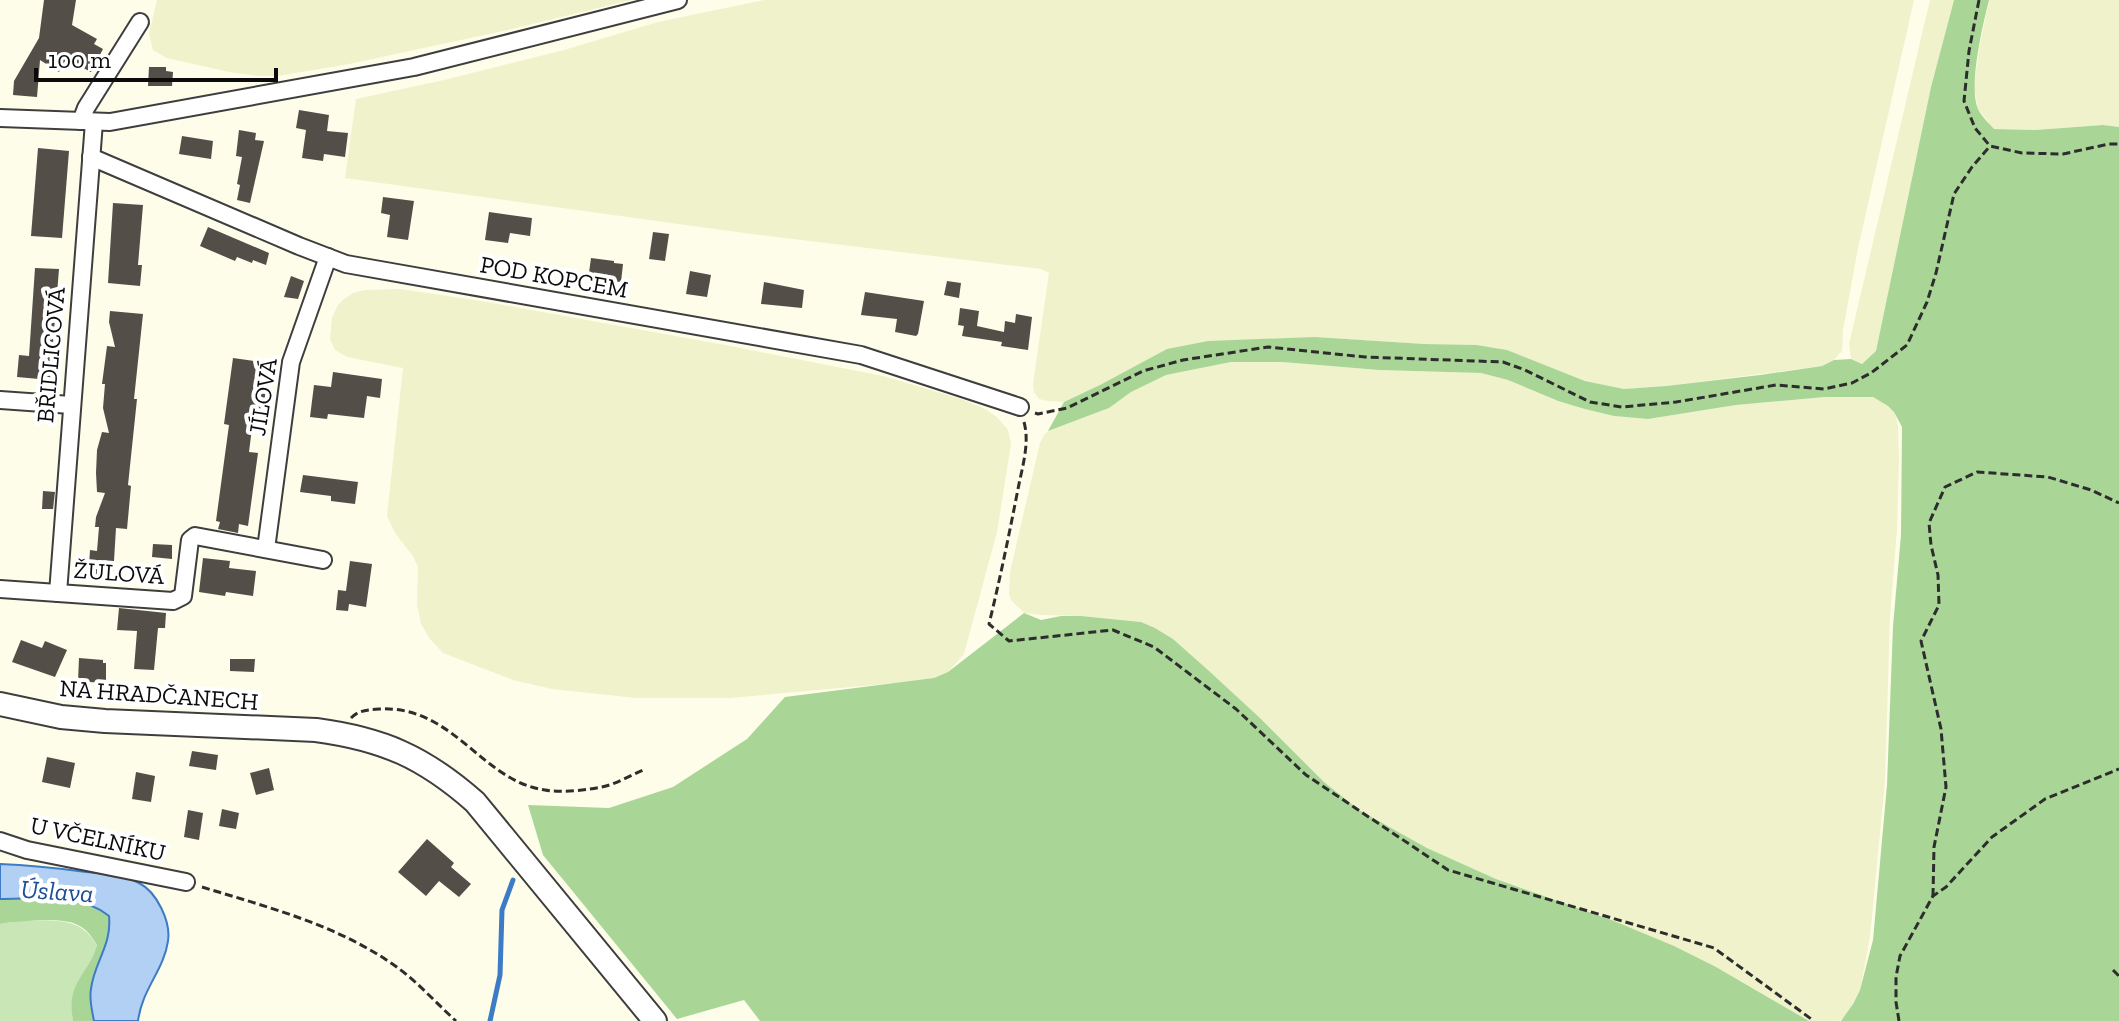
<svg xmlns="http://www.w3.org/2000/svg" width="2119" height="1021" font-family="'Zilla Slab',serif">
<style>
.farmland{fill:#f0f2cb}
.green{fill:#c8e6b6}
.forest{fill:#a9d696}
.water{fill:#b1d0f3;stroke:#3c7bc6;stroke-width:2}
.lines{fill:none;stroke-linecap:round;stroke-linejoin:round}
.stream{stroke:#3c7bc6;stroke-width:5}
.building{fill:#534e48}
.minor-casing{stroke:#3e3e3e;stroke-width:20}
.tertiary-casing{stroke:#3e3e3e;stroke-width:26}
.path{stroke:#2d2d2d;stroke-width:3;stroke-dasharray:8 4;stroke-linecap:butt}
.minor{stroke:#fff;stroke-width:16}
.tertiary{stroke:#fff;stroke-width:22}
.labels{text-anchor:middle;stroke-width:8;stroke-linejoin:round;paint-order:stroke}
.street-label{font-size:24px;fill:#0b0b0b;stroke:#fff}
.water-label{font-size:26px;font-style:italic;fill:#1b4e95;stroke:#fff}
</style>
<rect width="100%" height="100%" fill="#fefde9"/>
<g class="farmland">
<polygon points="157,0 631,0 512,29 349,64 278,76 257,76 229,72 167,58 153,50 149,34"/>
<polygon points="764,0 1914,0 1858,248 1843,330 1842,351 1834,360 1822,366 1666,386 1624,389 1585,381 1507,350 1477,345 1424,344 1315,337 1102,384 1064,402 1048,401 1039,399 1034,392 1033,384 1049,273 1041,269 744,233 345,178 356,99 444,80 564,50 658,22"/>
<polygon points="1930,0 1954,0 1931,87 1876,351 1862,364 1851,359 1849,344"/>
<polygon points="1989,0 2119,0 2119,127 2103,125 2035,130 1994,129 1978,109 1974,86 1979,49"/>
<polygon points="400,289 481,301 725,345 883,376 961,399 985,409 997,417 1008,430 1011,444 997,532 964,654 948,672 934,678 908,682 730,698 636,698 552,689 513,680 443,653 430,639 421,624 417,605 418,567 413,556 395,533 387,516 403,368 347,357 335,350 330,339 332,318 338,305 343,300 353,293 365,290"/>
<polygon points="1231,362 1282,362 1379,370 1481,373 1508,380 1557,401 1614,416 1648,419 1736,405 1825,397 1873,397 1888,406 1895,412 1898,426 1899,460 1897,529 1890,618 1885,781 1870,937 1860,990 1846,1016 1839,1021 1809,1021 1716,967 1554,901 1496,879 1427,848 1359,810 1324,782 1260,718 1208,670 1173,639 1155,628 1141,622 1081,616 1041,615 1024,613 1011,600 1009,594 1010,572 1040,443 1044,435 1048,431 1109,408 1130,392 1166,375"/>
</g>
<path class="green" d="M24,920c31,2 55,-5 73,25 -9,30 -30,41 -24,76h-73v-97z"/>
<g class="forest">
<path d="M1954,0h35c-6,24 -21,86 -11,109 3,7 11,14 16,20l41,1 68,-5 16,2v894h-278l12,-17 7,-14 13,-50 14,-155 6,-159 8,-91 1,-108 -8,-15 -6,-6 -15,-9h-48l-89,8 -88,14 -34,-3 -29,-7 -27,-8 -50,-21 -27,-7 -102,-3 -97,-8h-51l-65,13 -35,17 -22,16 -61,23 16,-29 38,-18 65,-35 41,-8 107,-4 109,7 53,1 30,5 78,31 39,8 42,-3 94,-11 62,-9 12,-6 17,-1 11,5 14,-13 55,-264z"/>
<polygon points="1024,613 1041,620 1061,616 1081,616 1141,622 1155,628 1173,639 1208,670 1260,718 1324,782 1359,810 1427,848 1496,879 1614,921 1674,946 1716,967 1809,1021 760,1021 744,1000 677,1019 543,855 528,805 609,808 673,787 747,739 785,697 934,678 948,672"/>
<path d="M0,899c36,0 80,-7 109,17 4,36 -21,69 -15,105h-21c-7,-40 14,-43 24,-76 -6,-10 -12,-18 -24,-22 -16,-5 -56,-2 -73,1z"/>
</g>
<path class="water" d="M0,864c29,1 57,4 86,8 17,2 37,3 53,11 18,9 32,39 29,58 -4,29 -26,48 -30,80h-44c-2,-10 -5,-22 -3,-32 3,-27 21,-43 18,-73 -29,-24 -73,-17 -109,-17z"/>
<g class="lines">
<polyline class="stream" points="490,1021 500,975 502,910 513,880"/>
</g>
<g class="building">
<polygon points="44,0 76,0 72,25 97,39 94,44 103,49 91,72 66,59 59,72 40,60 37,97 13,95 14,81 39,38"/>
<polygon points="149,67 166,67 166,71 173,72 172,86 148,86"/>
<polygon points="299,110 329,115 327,131 348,133 345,157 324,154 323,161 302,158 306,130 296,128"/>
<polygon points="239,130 256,133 255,140 264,141 250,203 237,200 240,185 237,184 242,157 236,156"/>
<polygon points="182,136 213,141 211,159 179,154"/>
<polygon points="38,148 69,151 62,238 31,236"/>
<polygon points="383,197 414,201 408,240 387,237 390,215 381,213"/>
<polygon points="113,203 143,205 138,265 142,265 140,286 108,283"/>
<polygon points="489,212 532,218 530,236 510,233 508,243 485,240"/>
<polygon points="208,227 269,253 266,265 253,260 252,263 237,257 235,261 200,246"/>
<polygon points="653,232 669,234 665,261 649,259"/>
<polygon points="591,258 614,261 614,263 623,264 621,282 588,280"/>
<polygon points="35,268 59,269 50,380 17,377 19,355 29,356"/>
<polygon points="690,271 711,275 707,297 686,294"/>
<polygon points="291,276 304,281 298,299 284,297"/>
<polygon points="947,281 961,283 959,298 944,295"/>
<polygon points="764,282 804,290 802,308 761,304"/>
<polygon points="865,292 924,301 918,334 916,336 895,332 897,319 861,315"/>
<polygon points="960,308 979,311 977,326 1004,332 1005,321 1015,323 1016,314 1032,317 1028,350 1001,346 1002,342 962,336 964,326 958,325"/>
<polygon points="110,311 143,314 134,399 137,399 128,485 131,486 127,529 116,528 113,577 89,576 89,566 90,550 97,551 99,527 95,527 96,517 105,493 97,492 96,473 97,450 102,432 109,433 103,408 105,384 102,384 107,346 115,347 109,322"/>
<polygon points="233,358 269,363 261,429 252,428 249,452 258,453 248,526 239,524 238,533 218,529 220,522 216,521 229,425 224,424"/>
<polygon points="333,372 382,379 380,398 367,396 364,418 328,414 327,419 310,417 314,385 331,387"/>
<polygon points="303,475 358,482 355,504 331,501 331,496 300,492"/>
<polygon points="43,491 55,492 53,509 42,509"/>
<polygon points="153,544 172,545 172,559 152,557"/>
<polygon points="203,558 230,561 229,568 256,571 253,596 226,592 225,596 199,592"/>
<polygon points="350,561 372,564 366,607 349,604 348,611 336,610 338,590 346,591"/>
<polygon points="119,608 166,613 165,628 158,628 154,670 134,669 137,631 117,630"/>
<polygon points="21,640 42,648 45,641 67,650 55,677 12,662"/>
<polygon points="79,658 103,660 103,663 106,663 106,680 102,680 102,683 78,681"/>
<polygon points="230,659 255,659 254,672 230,671"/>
<polygon points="192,751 218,755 216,770 189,766"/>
<polygon points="47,757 75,763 70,788 42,782"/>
<polygon points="269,768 274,790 256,795 250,773"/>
<polygon points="136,772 155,776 151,802 132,799"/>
<polygon points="222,809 239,813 236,829 219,826"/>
<polygon points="188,810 203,813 199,840 184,837"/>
<polygon points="427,839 454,863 451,867 471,884 459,897 439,881 426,896 398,872"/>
<polygon points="136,840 149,842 147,857 133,855"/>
</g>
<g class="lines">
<defs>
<g id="minor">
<polyline points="0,118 110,122 414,67 678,0"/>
<polyline points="81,121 86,108 140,22"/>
<polyline points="91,157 299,246 346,264 861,355 1020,407"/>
<polyline points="0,400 71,405"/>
<polyline points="266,549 291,362 328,257"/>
<polyline points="0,589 173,601 183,596 190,540 195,536 323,560"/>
<polyline points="58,593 94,122"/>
<polyline points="0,841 27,850 186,882"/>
</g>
<path id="tertiary" d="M0,704l61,13 44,4 211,9c67,9 108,27 159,72l180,219"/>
</defs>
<use href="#minor" class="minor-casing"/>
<use href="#tertiary" class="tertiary-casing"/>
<g class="path">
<polyline points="1979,0 1969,51 1964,101 1975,128 1990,146 2022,153 2063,154 2109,144 2119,144"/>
<polyline points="1035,413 1038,414 1067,408 1143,371 1183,360 1268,347 1365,357 1503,362 1525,370 1590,402 1622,407 1676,402 1776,385 1824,389 1852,383 1871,373 1907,345 1927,302 1936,273 1954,194 1972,167 1990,146"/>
<path d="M1024,422c6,21 -2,46 -6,67 -9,46 -18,90 -29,135l20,17 104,-11 41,17 82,62 70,66 142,95 266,78 100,73"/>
<path d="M351,718c8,-8 16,-8 28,-9 75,-4 102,72 166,81 16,3 46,0 61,-4 14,-4 27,-12 40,-17"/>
<path d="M202,887c65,20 132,37 189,76 24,16 44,39 65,58"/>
<polyline points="1933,896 1934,847 1946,787 1941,729 1921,641 1939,605 1938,575 1931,545 1929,523 1945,487 1977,472 2048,477 2091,490 2119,503"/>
<polyline points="2113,970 2119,976"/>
<polyline points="1899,1021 1896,1002 1896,977 1900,956 1933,896 1946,887 1992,837 2045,799 2119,769"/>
</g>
<use href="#minor" class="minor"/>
<use href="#tertiary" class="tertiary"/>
</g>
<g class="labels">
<g class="street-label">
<text transform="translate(554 277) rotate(10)" y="8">POD KOPCEM</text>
<text transform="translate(51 355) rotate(-85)" y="8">BŘIDLICOVÁ</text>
<text transform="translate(263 397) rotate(-81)" y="8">JÍLOVÁ</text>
<text transform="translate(119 573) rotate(4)" y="8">ŽULOVÁ</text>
<text transform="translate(159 695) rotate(4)" y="8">NA HRADČANECH</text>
<text transform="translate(98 839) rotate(12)" y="8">U VČELNÍKU</text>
</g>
<g class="water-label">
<text transform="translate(57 891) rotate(4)" y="9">Úslava</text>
</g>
</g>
<path d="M36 68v12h240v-12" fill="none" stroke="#0b0b0b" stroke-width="4"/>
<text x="48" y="68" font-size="24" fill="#0b0b0b" stroke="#ffffff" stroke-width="6" paint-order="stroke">100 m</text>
</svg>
